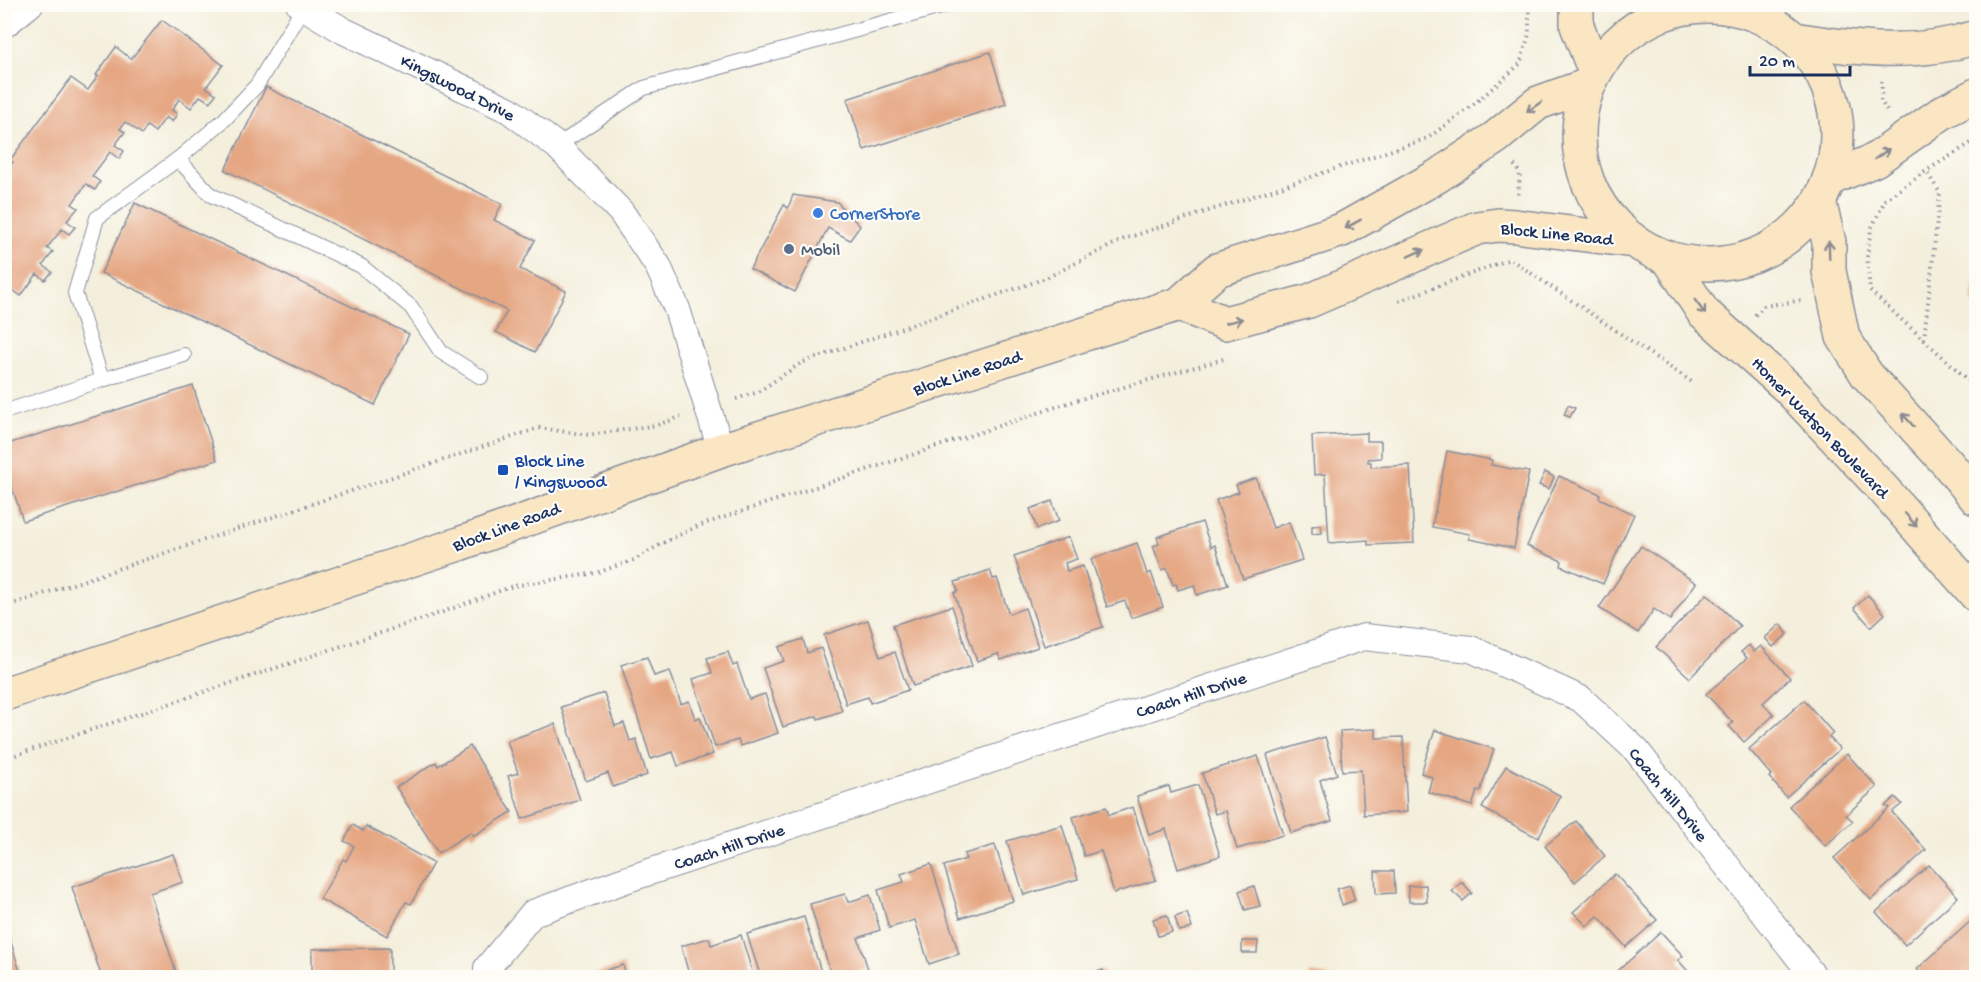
<svg xmlns="http://www.w3.org/2000/svg" width="1981" height="982" font-family="'Gochi Hand',sans-serif">
<style>
.building{fill:#e5a682}
.lines{fill:none;stroke-linecap:round;stroke-linejoin:round}
.lane-casing{stroke:#888f9d;stroke-width:16}
.street-casing{stroke:#888f9d;stroke-width:28}
.secondary-casing{stroke:#888f9d;stroke-width:36}
.path{stroke:#888f9d;stroke-width:4;stroke-dasharray:1.5 4.5;stroke-linecap:butt}
.lane{stroke:#fff;stroke-width:14}
.street{stroke:#fff;stroke-width:26}
.secondary{stroke:#fbe6c4;stroke-width:33}
.oneway{stroke:#8b8a91}
.shop-dot{fill:#3f7fe0;stroke:#fdfcf7;stroke-width:2}
.service-dot{fill:#5c6f8a;stroke:#fdfcf7;stroke-width:2}
.transit-dot{fill:#1a4fb4;stroke:#fdfcf7;stroke-width:2}
.labels{text-anchor:middle;stroke-width:4.5;stroke-linejoin:round;paint-order:stroke}
.street-label{font-size:18px;fill:#1b2f5e;stroke:#fdfcf7}
.shop-label{font-size:18px;fill:#366cbe;stroke:#fdfcf7;text-anchor:start}
.service-label{font-size:18px;fill:#4e5e75;stroke:#fdfcf7;text-anchor:start}
.transit-label{font-size:18px;fill:#164399;stroke:#fdfcf7;text-anchor:start}
</style>
<rect width="100%" height="100%" fill="#fdfcf7"/>
<filter id="ink" filterUnits="userSpaceOnUse"><feTurbulence type="fractalNoise" baseFrequency=".0167" numOctaves="2"/><feDisplacementMap in="SourceGraphic" scale="12" xChannelSelector="R" yChannelSelector="G"/><feConvolveMatrix kernelMatrix="1 2 1 2 8 2 1 2 1" color-interpolation-filters="sRGB"/></filter>
<filter id="wash" filterUnits="userSpaceOnUse"><feTurbulence type="fractalNoise" baseFrequency=".008" numOctaves="4" result="noise"/><feDisplacementMap in="SourceGraphic" scale="24" xChannelSelector="R" yChannelSelector="G"/><feGaussianBlur stdDeviation="1.35" result="paint"/><feColorMatrix in="noise" values="0 0 0 0 0 0 0 0 0 0 0 0 0 0 0 0 0 1.4 0 .05"/><feComposite in="paint" operator="in"/></filter>
<g filter="url(#wash)">
<rect width="100%" height="100%" fill="#f4efdc"/>
<g id="blocks">
<g class="building">
<polygon points="162,20 223,65 206,87 216,94 210,102 200,96 191,108 179,99 172,110 177,114 172,122 166,117 155,132 147,126 142,134 125,122 120,129 125,132 115,145 124,151 119,159 110,152 92,176 100,182 95,190 86,184 72,204 78,208 67,221 75,227 69,234 62,229 47,248 53,252 43,265 52,272 45,280 37,274 21,296 4,284 4,173 13,162 10,160 71,78 88,90 98,76 96,75 116,47 131,59"/>
<polygon points="990,52 1006,104 864,150 847,99"/>
<polygon points="266,87 502,204 494,220 535,240 520,269 566,291 535,352 496,332 507,311 225,170"/>
<polygon points="793,195 837,202 860,226 850,240 828,228 795,292 750,269 784,205 788,208"/>
<polygon points="135,203 409,334 375,405 101,273"/>
<polygon points="1975,281 1976,281 1976,307 1973,303"/>
<polygon points="193,386 217,460 23,521 4,462 4,445"/>
<polygon points="1568,405 1575,408 1570,417 1564,415"/>
<polygon points="1367,433 1367,441 1381,441 1381,458 1368,459 1368,462 1371,462 1371,467 1410,465 1414,543 1368,545 1368,540 1329,543 1325,474 1314,475 1312,436"/>
<polygon points="1447,451 1492,460 1491,465 1529,472 1514,548 1469,539 1470,534 1432,527"/>
<polygon points="1545,472 1554,477 1549,489 1539,485"/>
<polygon points="1559,476 1600,494 1599,498 1634,514 1603,584 1561,566 1562,561 1527,546"/>
<polygon points="1256,478 1273,528 1289,522 1302,560 1243,579 1216,500 1239,492 1236,485"/>
<polygon points="1052,501 1059,521 1037,529 1030,509"/>
<polygon points="1202,522 1211,547 1215,545 1228,585 1197,595 1194,585 1178,590 1176,584 1173,585 1167,568 1162,570 1153,546 1159,544 1157,537"/>
<polygon points="1321,525 1322,533 1312,534 1312,526"/>
<polygon points="1069,537 1077,559 1065,563 1067,571 1083,566 1103,627 1044,646 1014,556"/>
<polygon points="1137,543 1147,574 1151,572 1163,607 1131,618 1125,601 1107,607 1091,559"/>
<polygon points="1641,546 1696,583 1670,620 1654,609 1638,633 1599,608"/>
<polygon points="990,570 993,579 997,578 1009,614 1025,608 1038,647 1001,660 998,654 977,661 954,593 958,591 955,582"/>
<polygon points="1707,594 1740,626 1690,678 1656,647"/>
<polygon points="1868,595 1885,614 1871,627 1854,608"/>
<polygon points="952,606 972,666 913,686 893,625"/>
<polygon points="868,620 880,657 895,652 908,690 870,703 868,697 846,704 824,635"/>
<polygon points="1780,624 1788,634 1773,647 1765,638"/>
<polygon points="803,639 807,653 821,648 842,711 818,719 817,716 783,727 763,668 784,661 779,647"/>
<polygon points="1749,645 1754,652 1761,646 1790,678 1763,703 1774,715 1744,742 1729,726 1733,723 1706,694 1747,658 1741,652"/>
<polygon points="728,652 733,666 737,664 749,699 765,694 778,733 740,746 738,740 715,747 693,679 712,673 707,658"/>
<polygon points="647,657 654,676 670,671 681,704 689,701 695,719 700,717 713,754 678,766 673,752 651,759 621,665"/>
<polygon points="604,693 615,726 624,723 630,741 636,739 647,775 613,787 608,773 586,781 561,707"/>
<polygon points="1804,700 1833,733 1829,737 1840,749 1786,797 1769,777 1771,775 1749,749"/>
<polygon points="555,724 580,800 522,819 508,776 518,773 507,741"/>
<polygon points="1376,729 1376,738 1403,737 1407,812 1364,815 1361,770 1342,771 1340,731"/>
<polygon points="1435,730 1494,749 1480,792 1477,791 1472,806 1428,792 1432,777 1421,773"/>
<polygon points="1325,737 1337,774 1320,780 1332,821 1291,833 1267,755"/>
<polygon points="470,746 512,812 473,836 471,832 438,853 396,787 436,762 438,766"/>
<polygon points="1847,754 1877,787 1846,815 1853,821 1825,846 1789,806"/>
<polygon points="1258,756 1283,835 1237,849 1226,811 1215,814 1202,773"/>
<polygon points="1506,766 1561,796 1538,838 1482,808"/>
<polygon points="1198,785 1220,856 1178,869 1166,829 1149,835 1137,796 1169,786 1171,793"/>
<polygon points="1895,797 1902,804 1892,812 1926,850 1871,900 1834,858 1889,808 1885,806"/>
<polygon points="1106,807 1109,815 1133,807 1156,880 1114,893 1101,851 1084,856 1073,817"/>
<polygon points="1576,821 1605,856 1575,882 1545,846"/>
<polygon points="353,825 363,831 366,826 433,863 411,904 406,902 387,936 320,899 343,859 346,861 354,846 344,841"/>
<polygon points="1062,825 1078,879 1024,895 1007,841"/>
<polygon points="995,845 1013,901 960,918 944,866 966,859 964,854"/>
<polygon points="173,854 183,882 150,893 178,978 102,978 72,887"/>
<polygon points="931,864 959,954 929,964 915,920 889,928 878,890 904,882 901,874"/>
<polygon points="1929,865 1958,897 1905,945 1876,912"/>
<polygon points="1375,871 1394,871 1395,893 1376,894"/>
<polygon points="1615,874 1657,920 1626,947 1598,916 1587,926 1573,912"/>
<polygon points="1462,882 1472,893 1463,901 1452,891"/>
<polygon points="1350,885 1355,900 1342,905 1337,889"/>
<polygon points="1426,885 1427,902 1409,902 1408,886"/>
<polygon points="1254,886 1260,906 1245,910 1239,891"/>
<polygon points="845,894 848,902 870,895 880,930 858,938 868,969 840,978 832,978 810,904"/>
<polygon points="1187,913 1192,928 1179,931 1175,917"/>
<polygon points="1167,915 1172,932 1158,936 1153,919"/>
<polygon points="804,917 823,978 761,978 747,934"/>
<polygon points="1973,919 1976,923 1976,974 1972,978 1924,978 1917,969"/>
<polygon points="4,923 5,923 22,978 4,978"/>
<polygon points="1661,932 1683,956 1678,960 1694,978 1610,978"/>
<polygon points="741,935 754,978 690,978 681,946 709,938 711,945"/>
<polygon points="1242,941 1258,941 1257,953 1242,953"/>
<polygon points="390,948 390,978 312,978 312,949"/>
<polygon points="623,965 627,978 584,978 583,977"/>
<polygon points="1103,970 1105,978 1088,978 1087,975"/>
<polygon points="1310,973 1329,976 1329,978 1309,978"/>
</g>
</g>
</g>
<g filter="url(#ink)">
<use href="#blocks" fill-opacity="0" stroke="#888f9d" stroke-width="1.5"/>
<g class="lines">
<defs>
<g id="lane">
<polyline points="557,146 644,88 952,4"/>
<polyline points="178,159 211,195 361,266 411,307 441,352 481,377"/>
<polyline points="102,380 184,355"/>
<polyline points="4,412 102,380 75,293 97,218 178,159 224,120 257,85 303,7"/>
</g>
<g id="street">
<polyline points="299,4 344,31 509,110 557,146 621,212 658,266 677,309 721,450"/>
<polyline points="4,25 30,4"/>
<polyline points="487,978 487,968 533,913 628,879 1364,637 1471,649 1581,699 1636,750 1815,978"/>
</g>
<g id="secondary">
<polyline points="1577,4 1577,26 1595,72"/>
<circle cx="1708" cy="135" r="129"/>
<path d="M1794,39c61,10 122,18 182,-2"/>
<polyline points="1829,179 1875,160 1943,112 1976,95"/>
<polyline points="1819,201 1829,242 1829,271 1843,337 1867,375 1948,464 1976,498"/>
<polyline points="1668,258 1703,312 1787,387 1885,491 1976,595"/>
<polyline points="1179,304 1225,323 1309,301 1477,228 1498,225 1515,226 1634,241"/>
<polyline points="4,694 459,544 721,450 1179,304 1217,270 1342,230 1436,177 1495,138 1538,103 1588,85"/>
</g>
</defs>
<use href="#lane" class="lane-casing"/>
<use href="#street" class="street-casing"/>
<use href="#secondary" class="secondary-casing"/>
<g class="path">
<polyline points="1882,81 1881,101 1887,111"/>
<polyline points="1976,140 1926,171 1885,200 1871,229 1867,257 1870,291 1976,387"/>
<polyline points="1514,165 1520,173 1518,195"/>
<polyline points="1399,301 1510,259 1692,382"/>
<polyline points="1755,315 1764,306 1803,300"/>
<polyline points="1924,339 1940,193 1926,171"/>
<polyline points="736,399 758,392 801,363 1046,278 1124,239 1428,138 1473,105 1520,64 1529,34 1529,4"/>
<polyline points="4,607 539,428 589,435 657,425 681,417"/>
<polyline points="4,759 443,612 513,586 596,573 634,560 663,543 698,526 1074,401 1227,358"/>
</g>
<use href="#lane" class="lane"/>
<use href="#street" class="street"/>
<use href="#secondary" class="secondary"/>
</g>
<defs><path id="oneway-shaft" d="M-6 0H5M1.5-3L5.5 0L1.5 3" fill="none" stroke-width="1.6" stroke-linecap="round" stroke-linejoin="round" transform="scale(1.5)"/></defs>
<g class="oneway">
<use href="#oneway-shaft" transform="translate(1534 107) rotate(145)"/>
<use href="#oneway-shaft" transform="translate(1882 154) rotate(-36)"/>
<use href="#oneway-shaft" transform="translate(1353 224) rotate(151)"/>
<use href="#oneway-shaft" transform="translate(1829 250) rotate(-92)"/>
<use href="#oneway-shaft" transform="translate(1416 253) rotate(-24)"/>
<use href="#oneway-shaft" transform="translate(1700 307) rotate(54)"/>
<use href="#oneway-shaft" transform="translate(1234 321) rotate(-13)"/>
<use href="#oneway-shaft" transform="translate(1908 420) rotate(-132)"/>
<use href="#oneway-shaft" transform="translate(1911 520) rotate(49)"/>
</g>
</g>
<circle class="shop-dot" cx="818" cy="213" r="6"/>
<circle class="service-dot" cx="789" cy="249" r="6"/>
<rect class="transit-dot" x="497" y="464" width="12" height="12" rx="3"/>
<g class="labels">
<g class="street-label">
<text transform="translate(458 87) rotate(27)" y="6">Kingswood Drive</text>
<text transform="translate(1557 233) rotate(6)" y="6">Block Line Road</text>
<text transform="translate(967 372) rotate(-18)" y="6">Block Line Road</text>
<text transform="translate(1821 427) rotate(46)" y="6">Homer Watson Boulevard</text>
<text transform="translate(506 526) rotate(-20)" y="6">Block Line Road</text>
<text transform="translate(1191 694) rotate(-18)" y="6">Coach Hill Drive</text>
<text transform="translate(1669 794) rotate(51)" y="6">Coach Hill Drive</text>
<text transform="translate(729 846) rotate(-18)" y="6">Coach Hill Drive</text>
</g>
<g class="shop-label">
<text x="830" y="219">CornerStore</text>
</g>
<g class="service-label">
<text x="801" y="255">Mobil</text>
</g>
<g class="transit-label">
<text x="515" y="466">Block Line<tspan x="515" dy="21">/ Kingswood</tspan></text>
</g>
</g>
<rect width="1981" height="982" fill="none" stroke="#fdfcf7" stroke-width="24"/>
<path d="M1750 66v9h100v-9" fill="none" stroke="#1b2f5e" stroke-width="3"/>
<text x="1759" y="66" font-size="18" fill="#1b2f5e" stroke="#fdfcf7" stroke-width="4.5" paint-order="stroke">20 m</text>
</svg>
